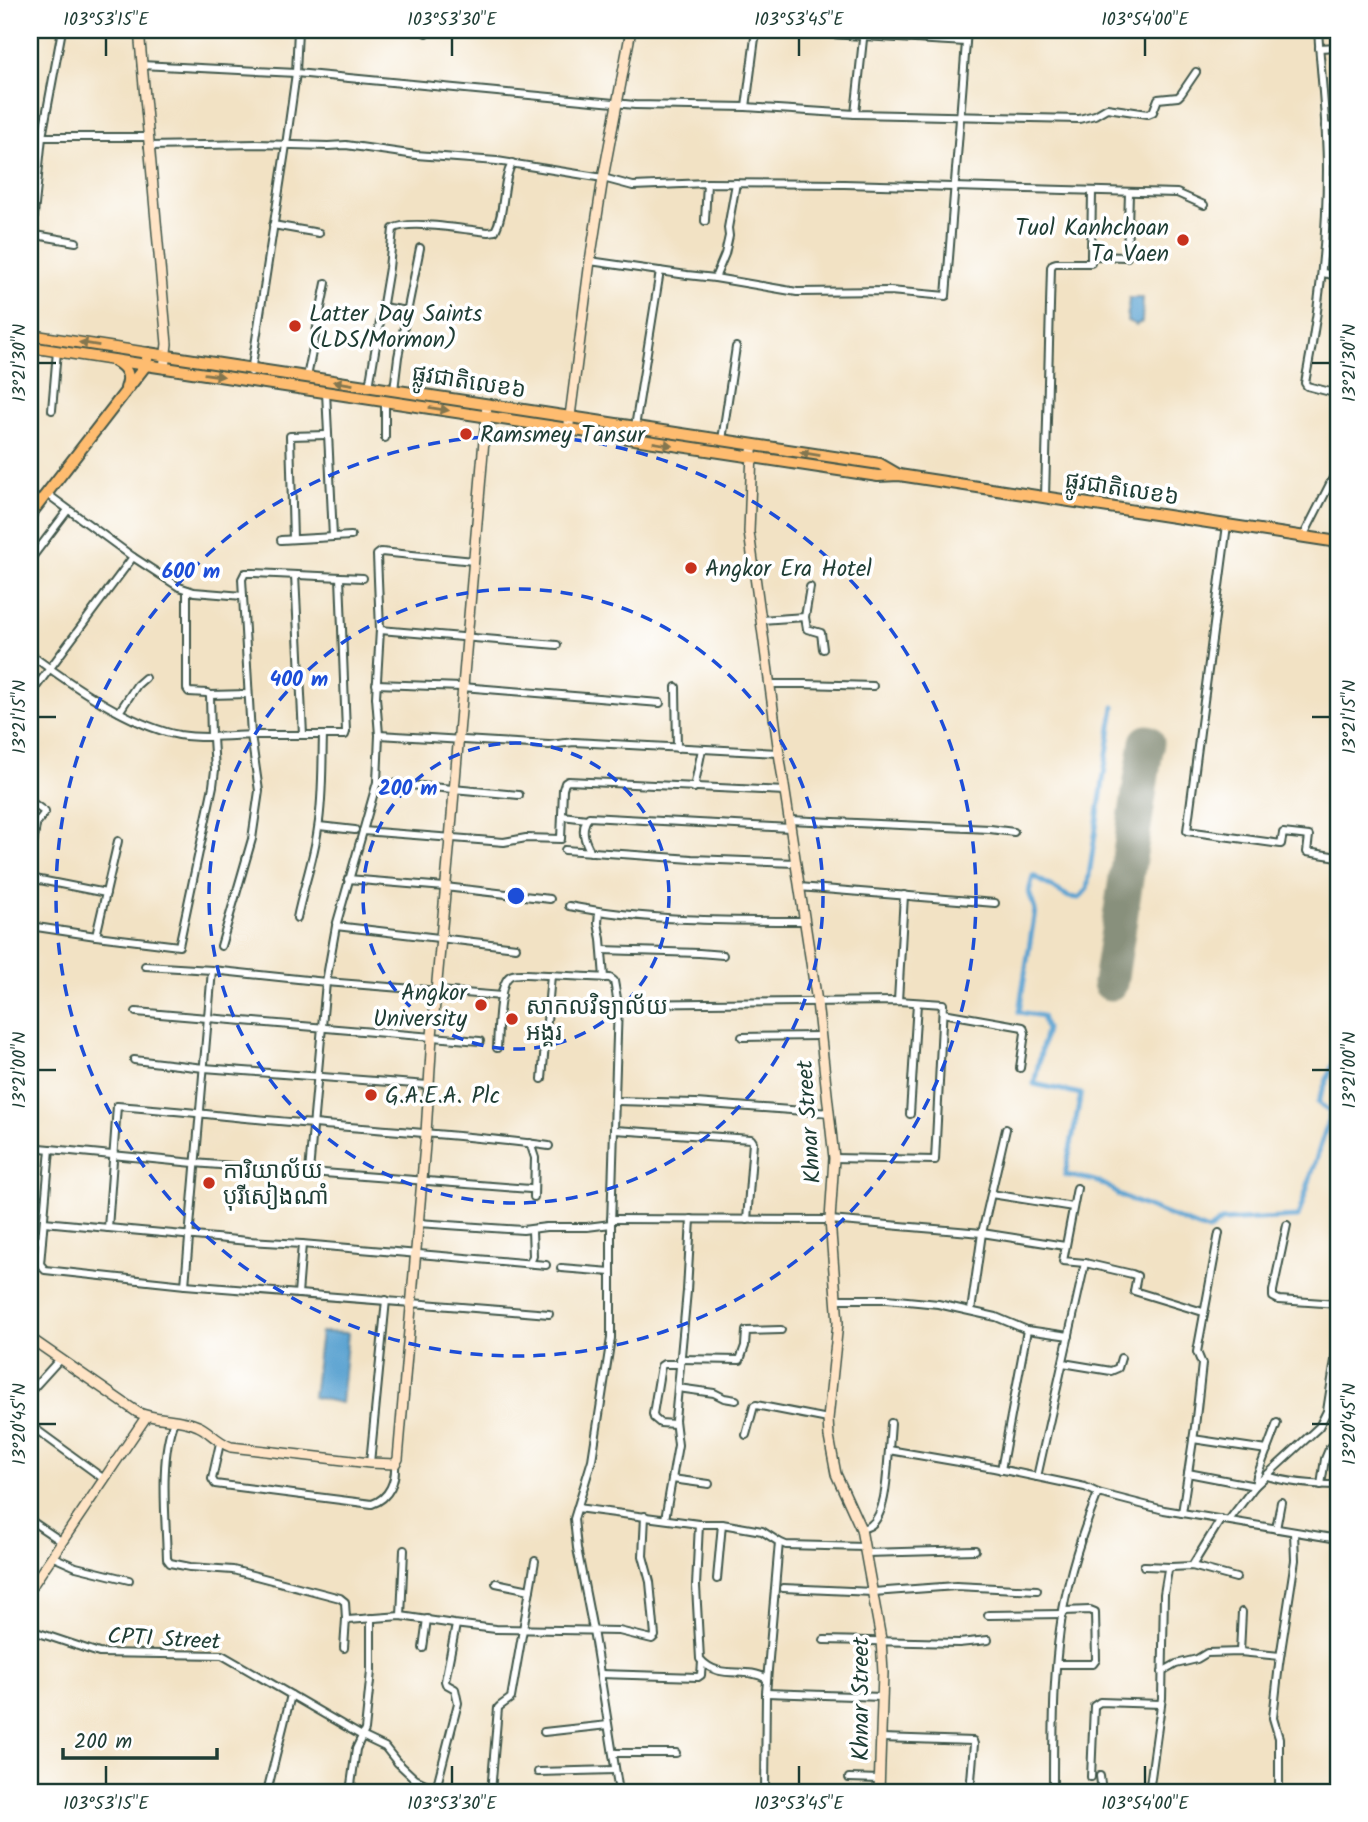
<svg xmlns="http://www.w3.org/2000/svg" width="1368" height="1822" font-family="Kalam,'Noto Sans Khmer',sans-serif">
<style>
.water{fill:#59a1d0;stroke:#3c6f82;stroke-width:2}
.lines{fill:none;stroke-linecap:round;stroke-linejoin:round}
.canal{stroke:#59a1d0;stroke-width:5}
.runway{stroke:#88907c;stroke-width:35}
.street-casing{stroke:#3f564a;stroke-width:10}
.secondary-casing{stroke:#3f564a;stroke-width:12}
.primary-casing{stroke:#3f564a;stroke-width:13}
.highway-casing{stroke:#3f564a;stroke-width:14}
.street{stroke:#fff;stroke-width:6}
.secondary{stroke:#ffe4c6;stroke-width:9}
.primary{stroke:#febc70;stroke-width:10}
.highway{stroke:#febc70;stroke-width:10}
.oneway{fill:#83764f}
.ticks{fill:none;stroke:#1f3d34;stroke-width:2.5}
.ring{fill:none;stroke:#1d4ed8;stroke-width:3.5;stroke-dasharray:12 9}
.poi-dot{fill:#c8321e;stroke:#fff;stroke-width:2.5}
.labels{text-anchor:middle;stroke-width:7;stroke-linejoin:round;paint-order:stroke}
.poi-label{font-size:23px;fill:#1f3d34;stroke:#fff;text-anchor:start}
.street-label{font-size:23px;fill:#1f3d34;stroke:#fff}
.centre{fill:#1d4ed8;stroke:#fff;stroke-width:3.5}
.ring-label{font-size:21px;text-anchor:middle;font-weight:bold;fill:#1d4ed8;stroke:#fff;stroke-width:7;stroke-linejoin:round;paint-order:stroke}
.neatline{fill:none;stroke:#1f3d34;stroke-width:2.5}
.ticks-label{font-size:18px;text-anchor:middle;fill:#1f3d34}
</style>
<rect width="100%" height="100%" fill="#fff"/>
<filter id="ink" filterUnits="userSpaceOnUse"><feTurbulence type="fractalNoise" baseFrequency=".0143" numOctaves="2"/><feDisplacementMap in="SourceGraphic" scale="14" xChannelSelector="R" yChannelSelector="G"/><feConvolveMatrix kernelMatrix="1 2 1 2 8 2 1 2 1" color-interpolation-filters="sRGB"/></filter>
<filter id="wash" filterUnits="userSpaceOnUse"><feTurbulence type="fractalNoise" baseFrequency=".00686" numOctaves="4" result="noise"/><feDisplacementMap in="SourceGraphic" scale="28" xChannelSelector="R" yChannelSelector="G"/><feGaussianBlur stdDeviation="1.57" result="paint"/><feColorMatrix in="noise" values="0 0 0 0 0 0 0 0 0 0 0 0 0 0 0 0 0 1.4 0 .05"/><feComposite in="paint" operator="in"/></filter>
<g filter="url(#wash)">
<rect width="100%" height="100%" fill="#f2e2c4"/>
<g class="water">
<polygon points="1129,298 1143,298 1142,322 1136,325 1127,321"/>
<polygon points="321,1332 348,1333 341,1403 313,1397"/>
</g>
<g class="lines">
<path class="canal" d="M1114,707l-27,182 -8,9 -10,-1 -36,-21 -4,16 6,18 -16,102 23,4 4,13 -12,55 47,10 -16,81c20,4 39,4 53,20l90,36 13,-10 77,-4 33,-105 -13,-9 20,-52"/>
<polyline class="runway" points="1110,983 1147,742"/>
</g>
</g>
<g filter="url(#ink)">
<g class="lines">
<defs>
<g id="street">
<polyline points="760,30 966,42"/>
<path d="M1318,30c3,46 9,93 9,139 0,73 -8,143 -22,214l2,3 31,8"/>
<polyline points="426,33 426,30"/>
<polyline points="1319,48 1338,47"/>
<polyline points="141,65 296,73 635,105 746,107 855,114 1079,119 1095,115 1107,108 1148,114 1153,112 1158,99 1178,97 1181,94 1196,72"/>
<polyline points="746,107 756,30"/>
<polyline points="855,114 864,30"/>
<polyline points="1325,126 1338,128"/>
<polyline points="42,137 147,137"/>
<polyline points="148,146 257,144 328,146 346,145 416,155 497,161 603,178 633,186 707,183 844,184 1177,193 1204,205"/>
<polyline points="705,221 707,183"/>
<polyline points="273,225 319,233"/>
<polyline points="30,234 76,242"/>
<polyline points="32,234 42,137 62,30"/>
<polyline points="1091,256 1092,192"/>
<polyline points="590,261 687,275 715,278 797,292 890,291 946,296 967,30"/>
<polyline points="1323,273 1338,276"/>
<polyline points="715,278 725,254 729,236 728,228 736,183"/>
<polyline points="383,307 408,311"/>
<polyline points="251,372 286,145 296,73 298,30"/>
<polyline points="307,377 326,283"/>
<path d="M369,387l20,-119 4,-39c15,-10 75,1 95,3l7,-1c11,-20 6,-47 17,-68"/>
<polyline points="394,390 398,357 420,248"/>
<polyline points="326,392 333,537"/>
<polyline points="385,401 385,438"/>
<polyline points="52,410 57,351"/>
<polyline points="635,427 660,271"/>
<polyline points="722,440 736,347"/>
<polyline points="46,493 133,557 179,587 194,592 243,596"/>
<polyline points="1045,497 1051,267 1053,264 1056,263 1091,263 1091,256 1127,257 1129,193"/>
<polyline points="1227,525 1187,831 1281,844 1283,833 1309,836 1307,852 1338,857"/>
<polyline points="1303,537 1338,468"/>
<polyline points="293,539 290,436 327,435"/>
<polyline points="281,540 351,536"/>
<polyline points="30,560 68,510"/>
<polyline points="295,575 303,735"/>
<polyline points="187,590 187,689 189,692 207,693 210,695 211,737"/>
<polyline points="805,617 810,587"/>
<polyline points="761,620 805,617 807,629 821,633 823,649"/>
<polyline points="380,630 557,645"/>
<path d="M30,654c40,30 100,72 149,81 25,4 50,1 75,0 30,0 61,0 91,0l1,-3 -6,-155"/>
<polyline points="376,684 462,687 660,703"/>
<polyline points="770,684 804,684 873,686"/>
<polyline points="676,687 677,748"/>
<polyline points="30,695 133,557"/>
<polyline points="210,695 248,694"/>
<polyline points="119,712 137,685 145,678"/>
<polyline points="379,735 549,745 574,742 779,753"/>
<polyline points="377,782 519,795"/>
<polyline points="694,788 702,749"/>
<polyline points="30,801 45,812 30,832"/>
<polyline points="562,816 587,819"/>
<polyline points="789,820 990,829 1014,832"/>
<polyline points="319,826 355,830"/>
<polyline points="363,831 504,842 526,838 561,839 563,789 565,783 568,781 785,791"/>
<polyline points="565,850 692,859 796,863"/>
<path d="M591,852c-7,-11 -11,-25 -2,-35l201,11"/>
<polyline points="30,864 36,825"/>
<polyline points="30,878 106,893"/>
<polyline points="348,879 445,887 550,899"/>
<polyline points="799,887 995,903"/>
<path d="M569,906c77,15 157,15 235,15"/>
<polyline points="599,912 598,923 601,939 604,978"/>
<path d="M297,918c6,-30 17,-59 21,-90 5,-30 4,-62 5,-93"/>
<polyline points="30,926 96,936 179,946 213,786 215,770 213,738"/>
<polyline points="336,926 516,947"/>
<polyline points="96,936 118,841"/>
<polyline points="221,946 252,839 259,791 251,735 242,579 245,573 254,573 363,578"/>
<polyline points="602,950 699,953 723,955"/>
<polyline points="145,966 212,970 326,982 502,996"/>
<polyline points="898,1001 904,895"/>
<polyline points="618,1004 898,1001 943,1004 935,1160 834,1158"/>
<polyline points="136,1012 480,1041"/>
<polyline points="943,1013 1023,1027 1025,1033 1020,1068"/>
<polyline points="742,1037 821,1036"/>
<path d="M497,1048c1,-14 1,-65 13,-72 4,-3 11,-2 16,-2l84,4 4,3 4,23 -7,220v114l-19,122 -18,59 3,29 16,82 26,162"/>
<polyline points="134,1060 204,1068 428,1085"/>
<polyline points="542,1079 551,975"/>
<polyline points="616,1101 696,1103 830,1113"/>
<polyline points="910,1114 917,1003"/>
<polyline points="615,1130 751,1139 753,1142 747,1220"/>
<polyline points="530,1143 535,1158 534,1197"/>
<polyline points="30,1147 194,1163 530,1189"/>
<polyline points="50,1149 40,1264 45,1270 185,1285 549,1314"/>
<polyline points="309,1172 326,982 336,926 377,782 379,735 376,697 380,630 377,555 381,552 474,561"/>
<polyline points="1077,1188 1063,1261 1085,1263 1132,1274 1137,1276 1134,1291 1203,1312"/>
<polyline points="991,1194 1073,1207"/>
<polyline points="1338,1203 1338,1216"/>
<polyline points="611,1219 830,1220 982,1233 1065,1246"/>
<polyline points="44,1222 248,1241 302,1244 546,1265"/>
<polyline points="418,1223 523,1230 546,1227 587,1227 611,1224"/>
<polyline points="1287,1225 1273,1291 1273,1297 1279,1300 1338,1304"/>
<path d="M108,1228l9,-122c66,5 132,13 197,18 79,7 157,11 235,22"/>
<polyline points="30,1238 42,1241"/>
<polyline points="530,1263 533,1256 532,1230"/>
<polyline points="561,1268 611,1272"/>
<polyline points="185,1285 212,970"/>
<polyline points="298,1294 302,1244"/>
<polyline points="837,1299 887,1299 938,1304 996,1317 1027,1330 1001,1470"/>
<polyline points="971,1311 982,1233 1006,1129"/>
<polyline points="1027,1330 1069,1336"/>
<polyline points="680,1359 740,1360 745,1346 746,1331 781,1330"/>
<polyline points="1063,1363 1111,1371 1118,1368 1121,1358"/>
<polyline points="678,1388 714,1393 724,1398 736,1400"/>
<polyline points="30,1392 60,1359"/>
<path d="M174,1421c-15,36 -8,98 -7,138l3,4 20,4 43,3 107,28 5,4 1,17 2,1 53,-4 53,8 42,5 123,2 33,8 3,-3 -5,-54 -7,-26 2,-40"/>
<polyline points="675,1424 660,1423 654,1418 653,1414 661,1366 664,1364 680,1364"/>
<polyline points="30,1425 104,1479"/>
<polyline points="746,1435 754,1406 756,1405 828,1419"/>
<polyline points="1193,1439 1267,1450"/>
<path d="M220,1443l-8,36 3,5 157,20c18,-6 24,-24 23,-40"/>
<polyline points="889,1450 891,1423"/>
<polyline points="370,1463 386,1300"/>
<polyline points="1188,1473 1255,1486 1319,1427 1327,1411 1338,1341"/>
<path d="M1267,1476c23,7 47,9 71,9"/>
<polyline points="1037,1477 1085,1263"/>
<polyline points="672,1479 709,1484"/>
<polyline points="1321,1485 1325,1459 1330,1447"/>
<polyline points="577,1508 699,1524 722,1524 762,1531 779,1542 786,1545 865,1547"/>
<polyline points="1182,1513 1195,1427 1202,1364 1197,1352 1219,1233"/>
<polyline points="665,1519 678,1445 675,1420 687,1291 691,1219"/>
<polyline points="30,1520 61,1541"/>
<polyline points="1229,1520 1255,1486 1257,1476 1277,1423"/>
<path d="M699,1524l-3,62 4,73c20,23 45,6 67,20"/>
<path d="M861,1529c3,-1 8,-2 10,-4 16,-12 16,-56 18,-75l105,18 91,19 13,6 66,17 174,29"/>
<polyline points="1276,1529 1281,1502"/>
<polyline points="866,1553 975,1550"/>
<polyline points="51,1556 76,1567 129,1580"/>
<polyline points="1144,1566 1171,1567"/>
<polyline points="1192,1566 1221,1519"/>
<polyline points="717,1579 722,1524"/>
<polyline points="496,1583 530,1590"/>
<polyline points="783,1588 873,1592 956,1586 1037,1590"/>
<polyline points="988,1615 1063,1614"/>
<polyline points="401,1616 404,1550"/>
<polyline points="30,1630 99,1653 222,1655 362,1736 385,1747 397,1762 415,1779 442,1792"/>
<polyline points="824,1640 959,1643 988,1640"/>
<polyline points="344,1648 346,1619"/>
<polyline points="423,1648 427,1619"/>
<polyline points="1240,1652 1242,1612"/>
<polyline points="1057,1664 1093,1664 1096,1660 1095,1612 1090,1610 1064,1611"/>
<polyline points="1162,1672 1176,1664 1197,1659 1207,1653 1240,1652 1280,1656"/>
<polyline points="600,1674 698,1677 701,1675 702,1662"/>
<polyline points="766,1693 882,1697"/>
<polyline points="544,1732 608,1725"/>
<polyline points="881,1738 973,1741 974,1744 970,1792"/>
<polyline points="613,1753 676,1753"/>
<polyline points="538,1772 615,1770"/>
<polyline points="1100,1776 1102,1792"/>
<polyline points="1091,1777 1094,1706 1100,1702 1161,1704"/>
<polyline points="849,1778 880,1779"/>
<path d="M1053,1785c0,-63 0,-137 15,-199 7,-32 18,-63 30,-93"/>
<polyline points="1049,1787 1049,1792"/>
<polyline points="436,1789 458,1703 455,1689 446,1684 445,1681 456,1625"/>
<polyline points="267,1792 291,1695"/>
<polyline points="350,1792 356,1749 365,1730 371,1671 371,1618"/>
<polyline points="491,1792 498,1708 500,1706 511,1698 535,1561"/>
<polyline points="765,1792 766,1693 779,1542"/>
<polyline points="1149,1792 1162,1698 1164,1594 1168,1570 1171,1567 1192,1566 1236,1578"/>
<polyline points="1279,1792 1279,1738 1273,1718 1279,1664 1295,1560 1294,1532"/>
</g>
<g id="secondary">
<polyline points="139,30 167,344 164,368"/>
<polyline points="569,424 590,261 603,178 631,30"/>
<polyline points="752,451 749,532 779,753 817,1002 834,1158 830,1220 838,1323 828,1419 829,1437 836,1474 861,1529 881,1639 883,1673 879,1792"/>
<path d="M30,1338l107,74c19,9 42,5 61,14 12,5 17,15 33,21l139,16 25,1 3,-5 28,-326 6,-97 18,-197 37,-434"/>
<polyline points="30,1589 146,1417"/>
</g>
<g id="primary">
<polyline points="30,335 148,353"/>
<polyline points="30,347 146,365"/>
</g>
<g id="highway">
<path d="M113,360c12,6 19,14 13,28"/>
<polyline points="146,365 878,476 899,475 1338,542"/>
<polyline points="30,515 146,365 148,353 880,464 899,475"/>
</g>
</defs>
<use href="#street" class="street-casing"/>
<use href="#secondary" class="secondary-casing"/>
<use href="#primary" class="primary-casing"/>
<use href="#highway" class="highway-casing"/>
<use href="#street" class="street"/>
<use href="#secondary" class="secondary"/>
<use href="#primary" class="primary"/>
<use href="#highway" class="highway"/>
</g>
<defs><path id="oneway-solid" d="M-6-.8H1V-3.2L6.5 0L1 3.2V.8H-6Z" transform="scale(1.75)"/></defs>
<g class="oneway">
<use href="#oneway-solid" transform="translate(89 344) rotate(-171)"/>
<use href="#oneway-solid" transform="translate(214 375) rotate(8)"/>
<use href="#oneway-solid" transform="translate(343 383) rotate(-171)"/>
<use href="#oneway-solid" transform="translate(439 409) rotate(9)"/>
<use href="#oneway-solid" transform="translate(663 444) rotate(9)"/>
<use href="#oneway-solid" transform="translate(810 454) rotate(-171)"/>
</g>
</g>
<path class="ticks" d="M106,38v18M452,38v18M799,38v18M1145,38v18M38,363h18M1312,363h18M38,717h18M1312,717h18M38,1070h18M1312,1070h18M38,1424h18M1312,1424h18M106,1766v18M452,1766v18M799,1766v18M1145,1766v18"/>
<g class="ring">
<circle cx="516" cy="896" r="153"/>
<circle cx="516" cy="896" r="307"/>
<circle cx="516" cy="896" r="460"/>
</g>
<g class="poi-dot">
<circle cx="1183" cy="240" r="7"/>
<circle cx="295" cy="326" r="7"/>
<circle cx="466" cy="434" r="7"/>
<circle cx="691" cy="568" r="7"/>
<circle cx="481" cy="1005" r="7"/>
<circle cx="512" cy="1019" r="7"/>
<circle cx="371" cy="1095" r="7"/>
<circle cx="209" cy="1183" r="7"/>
</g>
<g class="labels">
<g class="poi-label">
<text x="1169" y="235" text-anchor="end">Tuol Kanhchoan<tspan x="1169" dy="26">Ta Vaen</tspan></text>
<text x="309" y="321">Latter Day Saints<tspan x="309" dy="26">(LDS/Mormon)</tspan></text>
<text x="480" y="442">Ramsmey Tansur</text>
<text x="705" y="576">Angkor Era Hotel</text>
<text x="467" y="1000" text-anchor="end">Angkor<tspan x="467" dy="26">University</tspan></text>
<text x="526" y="1014">សាកលវិទ្យាល័យ<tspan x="526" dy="26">អង្គរ</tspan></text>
<text x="385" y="1103">G.A.E.A. Plc</text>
<text x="223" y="1178">ការិយាល័យ<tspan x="223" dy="26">បុរីសៀងណាំ</tspan></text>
</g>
<g class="street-label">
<text transform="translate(469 381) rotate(9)" y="8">ផ្លូវជាតិលេខ៦</text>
<text transform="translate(1122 488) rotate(9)" y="8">ផ្លូវជាតិលេខ៦</text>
<text transform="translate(808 1122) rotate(-94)" y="8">Khnar Street</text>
<text transform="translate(164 1638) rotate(3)" y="8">CPTI Street</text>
<text transform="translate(860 1699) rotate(-90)" y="8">Khnar Street</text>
</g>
</g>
<circle cx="516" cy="896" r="10" class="centre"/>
<g class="ring-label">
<text x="191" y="578">600 m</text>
<text x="299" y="686">400 m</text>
<text x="408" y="795">200 m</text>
</g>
<rect width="1368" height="1822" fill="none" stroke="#fff" stroke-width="77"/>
<path d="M63 1748v10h154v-10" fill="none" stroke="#1f3d34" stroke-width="3.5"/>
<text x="74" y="1748" font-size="21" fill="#1f3d34" stroke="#ffffff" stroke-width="5" paint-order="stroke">200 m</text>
<rect x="38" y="38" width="1292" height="1746" class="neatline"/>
<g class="ticks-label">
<text x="106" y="25">103°53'15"E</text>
<text x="452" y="25">103°53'30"E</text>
<text x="799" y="25">103°53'45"E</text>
<text x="1145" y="25">103°54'00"E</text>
<text transform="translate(19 363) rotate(-90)" y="6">13°21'30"N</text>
<text transform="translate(1349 363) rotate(-90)" y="6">13°21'30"N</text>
<text transform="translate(19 717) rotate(-90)" y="6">13°21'15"N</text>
<text transform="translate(1349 717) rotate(-90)" y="6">13°21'15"N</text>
<text transform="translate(19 1070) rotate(-90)" y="6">13°21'00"N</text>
<text transform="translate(1349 1070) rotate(-90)" y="6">13°21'00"N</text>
<text transform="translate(19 1424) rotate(-90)" y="6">13°20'45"N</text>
<text transform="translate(1349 1424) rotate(-90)" y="6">13°20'45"N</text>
<text x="106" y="1809">103°53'15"E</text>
<text x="452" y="1809">103°53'30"E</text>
<text x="799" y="1809">103°53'45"E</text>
<text x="1145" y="1809">103°54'00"E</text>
</g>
</svg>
